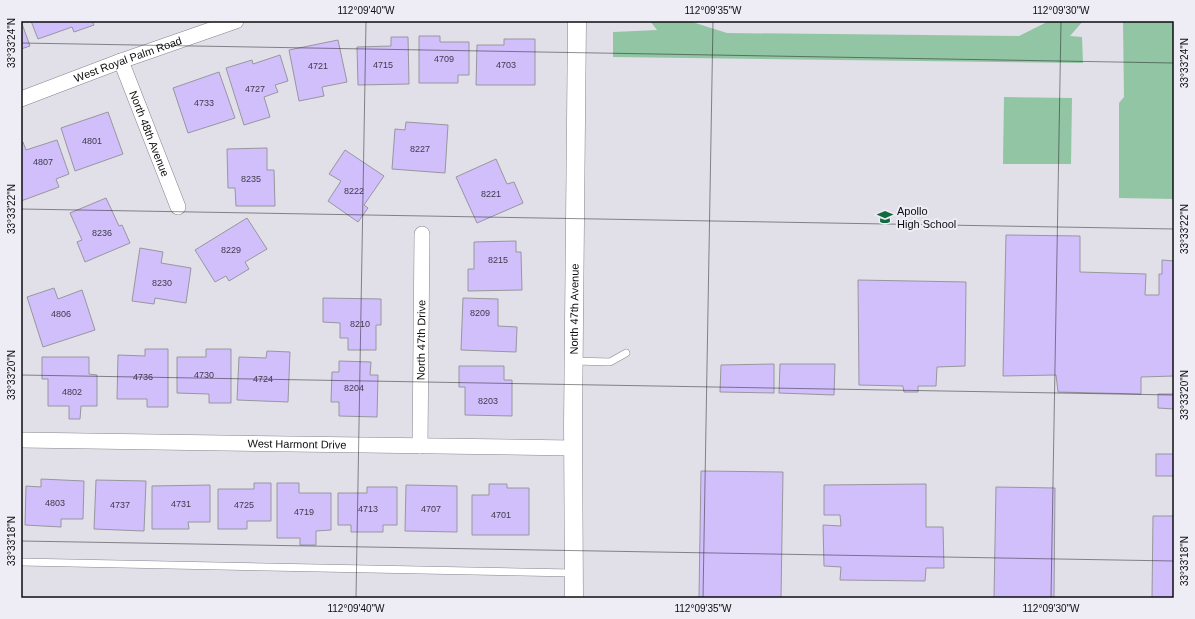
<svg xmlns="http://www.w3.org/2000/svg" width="1195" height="619" font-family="Helvetica,sans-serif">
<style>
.green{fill:#92c5a3}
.building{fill:#d1bffc;stroke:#98969e}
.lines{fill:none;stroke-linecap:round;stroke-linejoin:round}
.service-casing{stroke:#87858d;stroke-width:8}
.minor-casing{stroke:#87858d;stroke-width:16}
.tertiary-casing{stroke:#87858d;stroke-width:19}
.service{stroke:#fff;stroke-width:7}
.minor{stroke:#fff;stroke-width:15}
.tertiary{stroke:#fff;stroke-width:18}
.ticks{fill:none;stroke:#0d0d0f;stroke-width:1;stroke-opacity:0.45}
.labels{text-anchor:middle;stroke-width:4;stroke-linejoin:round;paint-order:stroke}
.number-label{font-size:9px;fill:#3e3a4a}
.street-label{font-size:11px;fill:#0d0d0f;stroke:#eeecf5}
.poi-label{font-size:11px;fill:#0d0d0f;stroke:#eeecf5;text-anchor:start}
.neatline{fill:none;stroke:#0d0d0f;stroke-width:1.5}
.ticks-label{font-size:10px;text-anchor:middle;fill:#0d0d0f}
</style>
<rect width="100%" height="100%" fill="#e1dfe8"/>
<g class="green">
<polygon points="650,21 689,21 727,33 1019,36 1049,21 1083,21 1070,36 1082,37 1083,63 613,57 613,32 657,30"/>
<polygon points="1123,21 1174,21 1174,199 1119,198 1119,103 1124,97"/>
<polygon points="1004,97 1072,98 1071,164 1003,164"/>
</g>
<g class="building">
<polygon points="21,21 30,46 21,49"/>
<polygon points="31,21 92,21 94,25 74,32 72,27 38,39"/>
<polygon points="419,36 440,36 440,42 469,42 469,75 458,75 458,83 419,83"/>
<polygon points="391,37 408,37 409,84 358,85 357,47 391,46"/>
<polygon points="504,39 535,39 535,85 476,85 477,45 504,45"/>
<polygon points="338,40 347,82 322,87 324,96 299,101 289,50"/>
<polygon points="280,55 288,81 275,85 278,92 264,97 270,117 244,125 226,68 252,60 253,64"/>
<polygon points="219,72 235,118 188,133 173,88"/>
<polygon points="108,112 123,154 75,171 61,128"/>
<polygon points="406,122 448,125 445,173 392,169 395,129 405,130"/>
<polygon points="57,140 69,174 56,179 59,187 21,201 21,143 23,142 26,150"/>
<polygon points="267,148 267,170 274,170 275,206 236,206 235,188 228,188 227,149"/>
<polygon points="345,150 384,176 364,205 368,208 358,222 328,201 341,181 329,174"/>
<polygon points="496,159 507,184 514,182 523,203 477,223 456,177"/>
<polygon points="106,198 119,226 122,225 130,243 85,262 77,242 82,240 70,213"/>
<polygon points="247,218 267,249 245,262 249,269 229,281 226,276 215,282 195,250"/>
<polygon points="1006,235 1080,236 1080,272 1146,274 1145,295 1159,295 1159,274 1162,274 1162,260 1174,261 1174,376 1141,377 1141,394 1058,392 1056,375 1003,376"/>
<polygon points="516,241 516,252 521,252 522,290 468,291 468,269 474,269 474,242"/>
<polygon points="140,248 163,252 161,263 191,268 186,303 155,298 154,304 132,301"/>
<polygon points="858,280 966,282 965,366 937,367 936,386 918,386 918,392 904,392 903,386 859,385"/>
<polygon points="54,288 58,299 82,290 95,330 43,347 27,297"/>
<polygon points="323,298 381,299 381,325 376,325 376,350 348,350 348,338 340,338 340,323 323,322"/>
<polygon points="463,298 498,299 498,326 517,327 516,352 461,350"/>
<polygon points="145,349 168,349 168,407 147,407 147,399 117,399 118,355 145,356"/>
<polygon points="206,349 231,349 231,403 209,403 209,394 177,393 177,357 206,357"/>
<polygon points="267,351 290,352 288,402 237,400 239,357 266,358"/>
<polygon points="42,357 89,357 89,374 97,375 97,406 81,406 80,419 69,419 69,406 48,406 48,379 42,379"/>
<polygon points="339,361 371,362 370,375 378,375 377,417 339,416 339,402 331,402 332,372 339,372"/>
<polygon points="774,364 774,393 720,392 721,365"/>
<polygon points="780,364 835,364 834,395 779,393"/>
<polygon points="459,366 504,366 504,380 512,380 512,416 465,415 465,387 459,387"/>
<polygon points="1158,394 1174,394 1174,409 1158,408"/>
<rect x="1156" y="454" width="18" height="22"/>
<polygon points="701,471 783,472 781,598 699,598"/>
<polygon points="41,479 84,481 83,519 61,519 61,527 25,525 26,486 41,487"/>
<polygon points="96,480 146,481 144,531 94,529"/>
<polygon points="254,483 271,483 271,521 247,521 247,529 218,529 218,489 254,489"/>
<polygon points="277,483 299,483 299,493 331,493 331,530 316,531 316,545 300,545 300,538 277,538"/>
<polygon points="489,484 507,484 507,488 529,488 529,535 472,535 472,495 489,495"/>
<polygon points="926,484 926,527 943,527 944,568 926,568 925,581 840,580 841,567 824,566 823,525 841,526 840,515 824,515 824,485"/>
<polygon points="210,485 210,522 188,522 189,529 152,529 152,486"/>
<polygon points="406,485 457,486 457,532 405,531"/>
<polygon points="367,487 397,487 397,525 383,525 383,532 351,532 351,525 338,525 338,493 367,493"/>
<polygon points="996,487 1055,488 1054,598 994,598"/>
<polygon points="1153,516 1174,516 1174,598 1152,598"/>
</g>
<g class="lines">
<defs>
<g id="service">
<polyline points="574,361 610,362 626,353"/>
<polyline points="21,562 573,573"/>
</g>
<g id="minor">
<path id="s1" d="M121,61l57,146"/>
<path id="s2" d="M21,99l100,-38 115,-40"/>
<path id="s3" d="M21,440l552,8"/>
<path id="s4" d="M420,446l2,-212"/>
</g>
<g id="tertiary">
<path id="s5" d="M574,598l-1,-174 4,-403"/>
</g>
</defs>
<use href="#service" class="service-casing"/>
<use href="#minor" class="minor-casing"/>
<use href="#tertiary" class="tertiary-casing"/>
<use href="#service" class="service"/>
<use href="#minor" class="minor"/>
<use href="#tertiary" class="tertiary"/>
</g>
<path class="ticks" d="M21,43l1153,20M21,209l1153,20M21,375l1153,20M21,541l1153,20M356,598l10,-577M703,598l10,-577M1051,598l10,-577"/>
<defs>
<symbol id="school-bare" viewBox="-9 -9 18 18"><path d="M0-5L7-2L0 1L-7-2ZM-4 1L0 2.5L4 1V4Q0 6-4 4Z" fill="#126b3e" stroke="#eeecf5" stroke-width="2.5" paint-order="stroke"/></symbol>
</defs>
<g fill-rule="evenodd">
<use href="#school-bare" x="874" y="206" width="22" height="22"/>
</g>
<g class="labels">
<g class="number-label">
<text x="444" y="62">4709</text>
<text x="383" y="68">4715</text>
<text x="506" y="68">4703</text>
<text x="318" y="69">4721</text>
<text x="255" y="92">4727</text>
<text x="204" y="106">4733</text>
<text x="92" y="144">4801</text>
<text x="420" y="152">8227</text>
<text x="43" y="165">4807</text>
<text x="251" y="182">8235</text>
<text x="354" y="194">8222</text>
<text x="491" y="197">8221</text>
<text x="102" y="236">8236</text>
<text x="231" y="253">8229</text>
<text x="498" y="263">8215</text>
<text x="162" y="286">8230</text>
<text x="480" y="316">8209</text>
<text x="61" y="317">4806</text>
<text x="360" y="327">8210</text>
<text x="204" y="378">4730</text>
<text x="143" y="380">4736</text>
<text x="263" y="382">4724</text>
<text x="354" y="391">8204</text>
<text x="72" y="395">4802</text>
<text x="488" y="404">8203</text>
<text x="55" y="506">4803</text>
<text x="181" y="507">4731</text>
<text x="120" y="508">4737</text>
<text x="244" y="508">4725</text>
<text x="368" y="512">4713</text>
<text x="431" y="512">4707</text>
<text x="304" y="515">4719</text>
<text x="501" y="518">4701</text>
</g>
<g class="street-label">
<text dy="4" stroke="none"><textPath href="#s2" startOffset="114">West Royal Palm Road</textPath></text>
<text dy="4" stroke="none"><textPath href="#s1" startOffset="78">North 48th Avenue</textPath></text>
<text dy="4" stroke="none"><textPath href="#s5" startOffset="289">North 47th Avenue</textPath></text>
<text dy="4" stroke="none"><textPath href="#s4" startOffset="106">North 47th Drive</textPath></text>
<text dy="4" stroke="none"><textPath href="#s3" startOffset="276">West Harmont Drive</textPath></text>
</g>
<g class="poi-label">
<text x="897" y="215">Apollo<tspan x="897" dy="13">High School</tspan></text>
</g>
</g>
<rect width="1195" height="619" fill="none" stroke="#eeecf5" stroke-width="44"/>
<rect x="22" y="22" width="1151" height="575" class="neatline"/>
<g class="ticks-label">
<text x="366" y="14">112°09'40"W</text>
<text x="713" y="14">112°09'35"W</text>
<text x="1061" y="14">112°09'30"W</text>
<text transform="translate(11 43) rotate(-90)" y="4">33°33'24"N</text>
<text transform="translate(1184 63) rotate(-90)" y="4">33°33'24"N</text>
<text transform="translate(11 209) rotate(-90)" y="4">33°33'22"N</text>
<text transform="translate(1184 229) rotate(-90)" y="4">33°33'22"N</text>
<text transform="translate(11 375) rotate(-90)" y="4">33°33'20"N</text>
<text transform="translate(1184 395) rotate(-90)" y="4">33°33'20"N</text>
<text transform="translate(11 541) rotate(-90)" y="4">33°33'18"N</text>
<text transform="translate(1184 561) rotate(-90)" y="4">33°33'18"N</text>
<text x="356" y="612">112°09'40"W</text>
<text x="703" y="612">112°09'35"W</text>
<text x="1051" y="612">112°09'30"W</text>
</g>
</svg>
